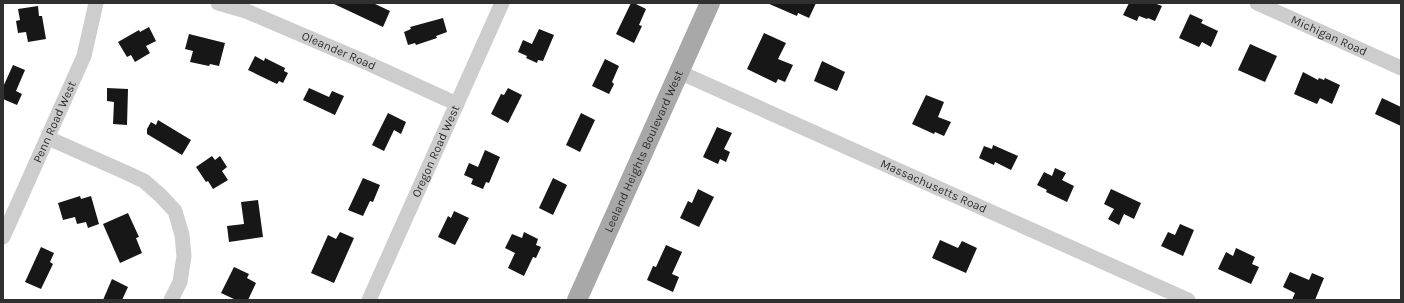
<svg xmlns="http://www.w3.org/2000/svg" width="1404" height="303" font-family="Karla,sans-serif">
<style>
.building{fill:#171717}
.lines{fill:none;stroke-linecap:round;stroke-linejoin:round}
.minor{stroke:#cdcdcd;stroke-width:15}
.major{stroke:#a8a8a8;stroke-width:20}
.labels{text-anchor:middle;stroke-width:4;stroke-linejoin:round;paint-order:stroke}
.street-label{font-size:12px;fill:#303030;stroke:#fff}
</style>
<rect width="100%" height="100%" fill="#fff"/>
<g class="building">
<polygon points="332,3 373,3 390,11 383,27"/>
<polygon points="631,3 634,3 646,9 639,25 642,26 634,43 616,34"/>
<polygon points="767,3 816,3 809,18 798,13 797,16"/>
<polygon points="1129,3 1154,3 1162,6 1155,21 1148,18 1147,19 1139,16 1137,21 1123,15"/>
<polygon points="38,6 39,16 42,16 46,39 28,42 26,32 18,33 16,21 20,20 18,9"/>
<polygon points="1190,14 1203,20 1201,23 1218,31 1211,47 1202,42 1199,47 1179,38"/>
<polygon points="443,18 447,32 436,36 437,38 416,45 415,43 408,45 404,32 411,29 410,27"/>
<polygon points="149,27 156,41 146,46 150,53 135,62 131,55 127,57 118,42 139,30 140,32"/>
<polygon points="539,29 554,35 543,61 538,60 537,63 526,58 527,56 518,52 523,40 532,44"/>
<polygon points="764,33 786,43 778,59 793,65 785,82 778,79 776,83 747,69"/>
<polygon points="189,34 225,43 219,66 210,64 209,66 190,62 193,51 185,49"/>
<polygon points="1250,44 1277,56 1265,82 1238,70"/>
<polygon points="255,56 264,61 265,58 285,68 284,71 288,73 283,83 279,81 277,84 248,70"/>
<polygon points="605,59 619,66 612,82 614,84 609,94 592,86"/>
<polygon points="822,61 845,72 837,91 814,81"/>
<polygon points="13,65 25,70 16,91 22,94 17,105 3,99 3,87"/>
<polygon points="1303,72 1318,80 1319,78 1324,80 1325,78 1340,85 1332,104 1320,98 1317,104 1294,94"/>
<polygon points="107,88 128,89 127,125 113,124 114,102 107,101"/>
<polygon points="309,88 329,97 332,91 344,96 335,115 303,100"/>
<polygon points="508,88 522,95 508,123 491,114 501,94 504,95"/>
<polygon points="926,95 944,102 938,117 951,122 944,136 935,132 934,134 912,124"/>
<polygon points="1382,98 1401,107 1401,126 1375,114"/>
<polygon points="388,113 406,122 401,134 394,130 384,151 372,145"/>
<polygon points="581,113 595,120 580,152 566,145"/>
<polygon points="158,120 191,140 182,155 147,134 147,129 151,122 156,125"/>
<polygon points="717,127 732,133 724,149 730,152 726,162 720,159 718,164 703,157"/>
<polygon points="993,145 1018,156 1011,170 995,162 994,165 979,158 984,146 992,149"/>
<polygon points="485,150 500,157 489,183 486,182 483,189 471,184 473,179 464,175 469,163 478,167"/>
<polygon points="212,156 215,160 220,156 227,167 222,171 228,180 213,189 208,181 206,182 196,167"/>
<polygon points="1055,168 1066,173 1062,180 1074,186 1067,202 1046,192 1047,190 1037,185 1044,172 1052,176"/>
<polygon points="363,178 380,185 373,202 370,201 363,216 348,210"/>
<polygon points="553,178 567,185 553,215 539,208"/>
<polygon points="698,189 714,197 699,227 680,218 688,201 692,203"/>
<polygon points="1111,189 1141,203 1134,219 1124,214 1119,225 1108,219 1114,209 1104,204"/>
<polygon points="80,196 81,199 91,196 99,224 88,228 86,222 77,224 75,217 63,220 58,203"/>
<polygon points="258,200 263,237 229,242 227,226 244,224 241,202"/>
<polygon points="454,211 469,218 455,245 438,237 448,216 451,218"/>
<polygon points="128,213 139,237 136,238 142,253 120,263 103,224"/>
<polygon points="1180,224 1194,230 1183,256 1161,246 1168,232 1175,235"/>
<polygon points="340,232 354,238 334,283 311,273 328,235 336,239"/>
<polygon points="524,232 538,239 536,245 541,247 536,258 533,257 524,276 508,268 515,253 505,248 512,234 522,238"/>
<polygon points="940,240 958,248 962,241 977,248 966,273 932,258"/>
<polygon points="666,245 682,252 672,274 679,277 673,292 647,280 653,266 656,267"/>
<polygon points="41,247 54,253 50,262 53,264 41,289 25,282"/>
<polygon points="1236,248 1255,257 1252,264 1259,267 1251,284 1218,269 1226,252 1233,256"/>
<polygon points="234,267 249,274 247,278 256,283 248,300 236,300 221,293"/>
<polygon points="1290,272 1309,280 1312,273 1324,278 1315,300 1292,300 1295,293 1283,287"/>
<polygon points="112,279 128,287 122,300 103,300"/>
</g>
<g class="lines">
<g class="minor">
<path id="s1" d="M218,3l28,8 117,50 94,43"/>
<path id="s2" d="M1257,3l144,65"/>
<path id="s3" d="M679,72l509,228"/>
<polyline points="48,138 127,173 144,181 160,195 175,211 182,235 184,256 180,282 171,300"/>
<path id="s4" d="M3,237l81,-181 12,-53"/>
<path id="s5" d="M369,300l133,-297"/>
</g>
<path class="major" id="s6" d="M577,300l133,-297"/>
</g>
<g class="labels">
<g class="street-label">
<text dy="4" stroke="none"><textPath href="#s2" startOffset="79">Michigan Road</textPath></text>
<text dy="4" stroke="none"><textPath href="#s1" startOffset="130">Oleander Road</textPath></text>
<text dy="4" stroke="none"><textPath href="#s4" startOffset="126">Penn Road West</textPath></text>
<text dy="4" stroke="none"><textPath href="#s5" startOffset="163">Oregon Road West</textPath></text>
<text dy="4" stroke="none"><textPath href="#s6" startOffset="163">Leeland Heights Boulevard West</textPath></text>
<text dy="4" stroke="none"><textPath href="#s3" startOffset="279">Massachusetts Road</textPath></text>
</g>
</g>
<rect width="1404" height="303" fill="none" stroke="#303030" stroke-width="8"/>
</svg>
